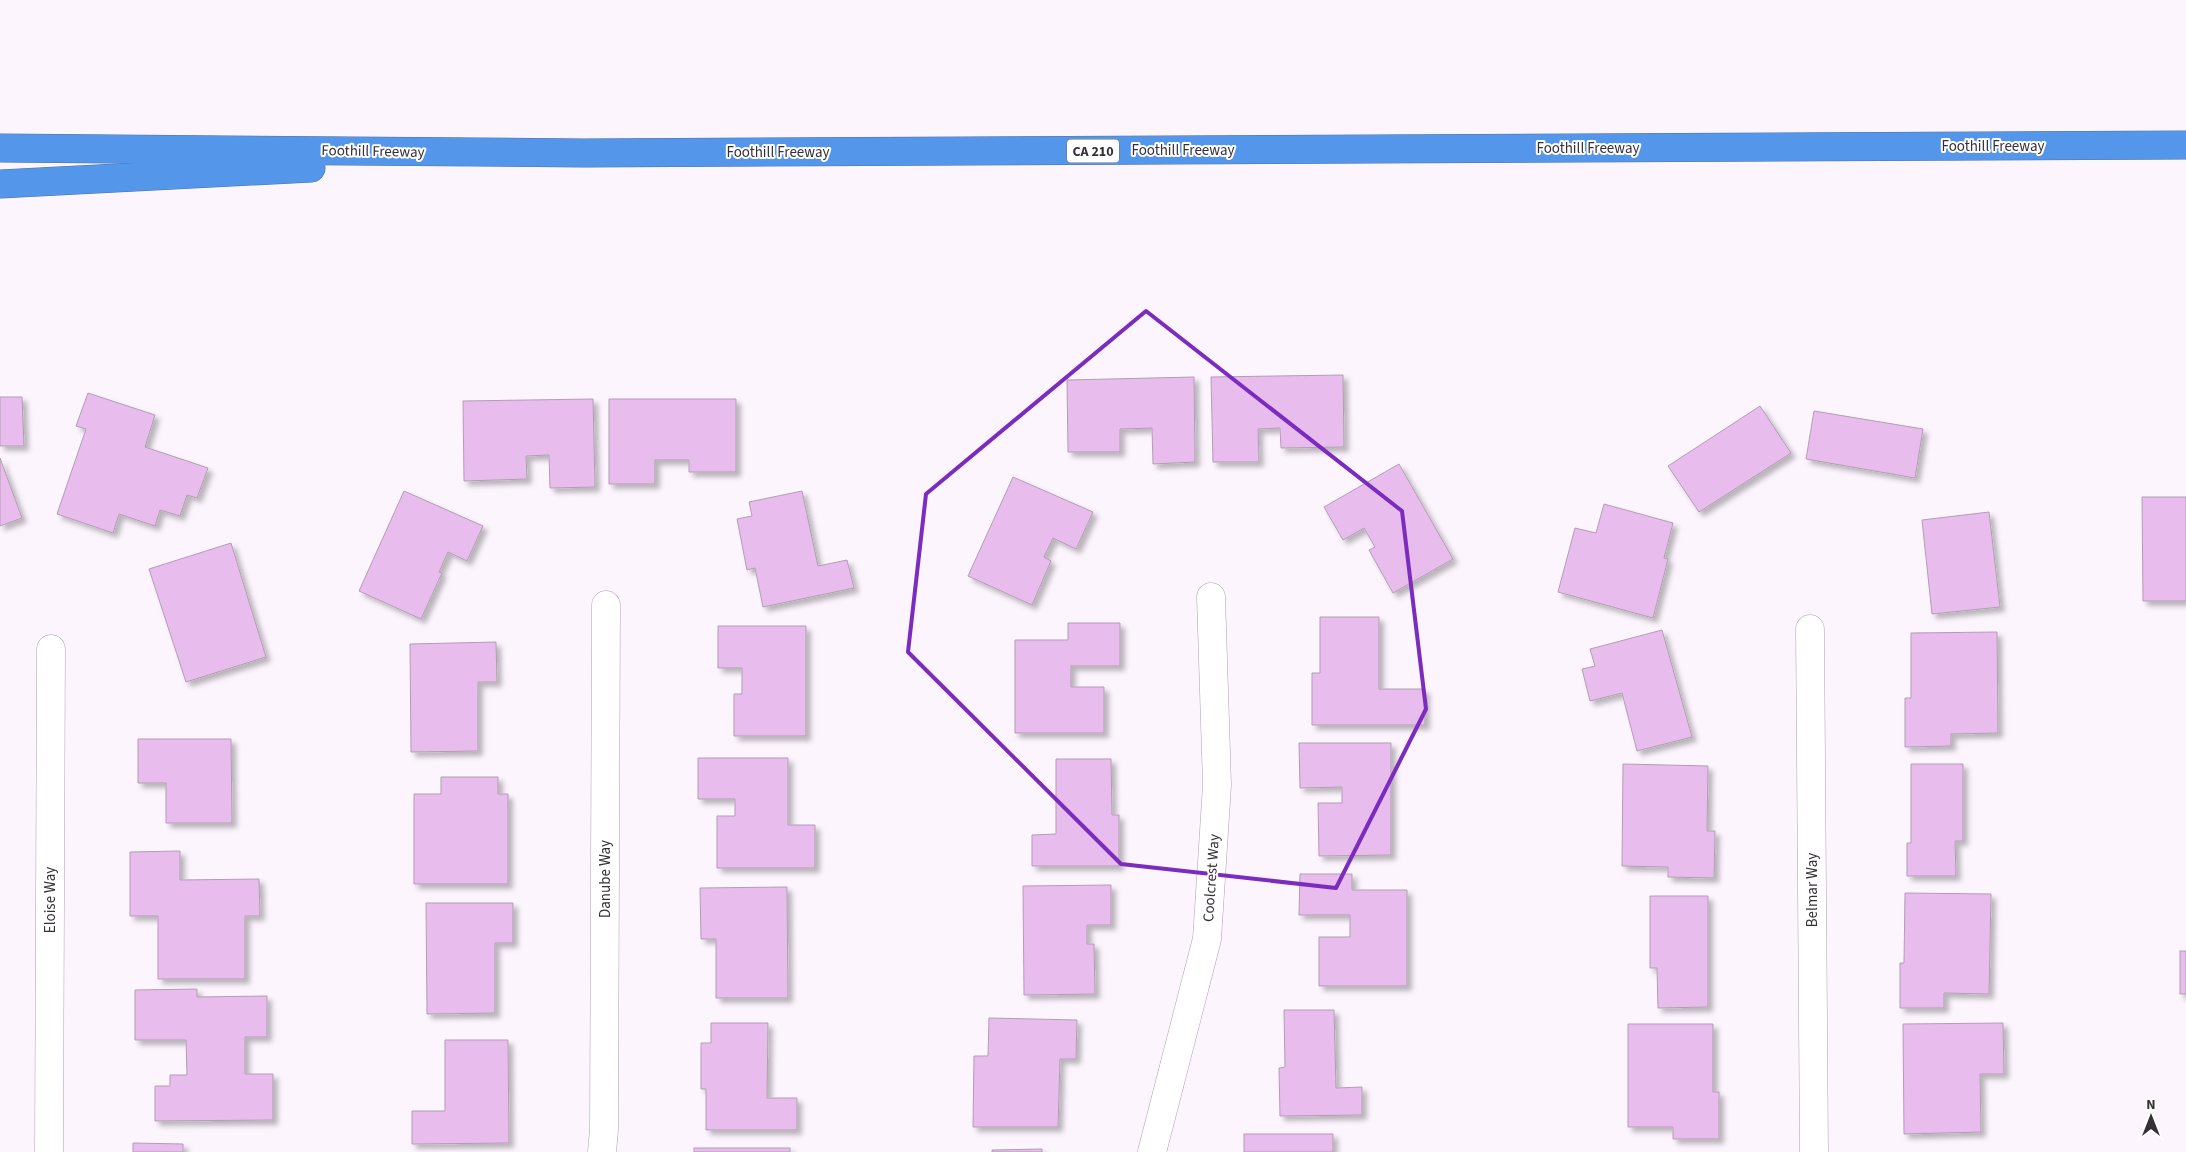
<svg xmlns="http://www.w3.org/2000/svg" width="2186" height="1152" font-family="'Source Sans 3',sans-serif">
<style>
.building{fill:#e8bced;stroke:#b19eb3;filter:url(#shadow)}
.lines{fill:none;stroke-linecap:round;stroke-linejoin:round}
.minor-casing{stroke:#b29eb4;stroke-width:29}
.highway-casing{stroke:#4a72ab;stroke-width:29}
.minor{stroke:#fff;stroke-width:28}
.highway{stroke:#5496ea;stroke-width:28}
.marked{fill:none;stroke:#7b2cbf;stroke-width:4;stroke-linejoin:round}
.labels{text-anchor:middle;stroke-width:4;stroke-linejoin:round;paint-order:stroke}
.shield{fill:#fff;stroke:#726d73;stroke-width:1}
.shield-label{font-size:14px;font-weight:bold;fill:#362f37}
.street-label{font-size:15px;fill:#362f37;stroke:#fff}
</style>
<defs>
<filter id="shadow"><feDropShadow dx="4.5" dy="4.5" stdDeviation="2.5" flood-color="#0004"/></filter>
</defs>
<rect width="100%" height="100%" fill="#fdf5fe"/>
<g class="building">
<polygon points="1343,375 1344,447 1281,448 1280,428 1258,429 1259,462 1213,462 1211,377"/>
<polygon points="1194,377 1195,462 1153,464 1152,428 1120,429 1120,452 1068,452 1067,380"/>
<polygon points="88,393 155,415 145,447 208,468 197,498 187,495 180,516 160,510 155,526 119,514 113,533 57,514 86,429 76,426"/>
<polygon points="0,397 22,397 24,446 0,446"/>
<polygon points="593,399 595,487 550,488 549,455 526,456 527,479 464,481 463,401"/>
<polygon points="609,399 736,399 736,472 689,472 689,460 655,460 655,484 609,484"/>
<polygon points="1760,406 1791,453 1699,512 1668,466"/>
<polygon points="1814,411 1923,429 1915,478 1806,459"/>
<polygon points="0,458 22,518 0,526"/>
<polygon points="1399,464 1453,559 1393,593 1369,550 1375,547 1364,528 1343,540 1324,507"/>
<polygon points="1013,477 1093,512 1076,549 1053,538 1044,557 1051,561 1032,605 968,576"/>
<polygon points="404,491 483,526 467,561 448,552 439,572 442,573 421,619 359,591"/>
<polygon points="802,491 818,566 847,560 854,588 763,607 755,568 747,570 737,519 752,516 749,502"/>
<polygon points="2142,497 2186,497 2186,601 2143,601"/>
<polygon points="1604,504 1673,523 1664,558 1668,559 1653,618 1558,592 1575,528 1596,533"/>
<polygon points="1989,512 2000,607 1932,614 1922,520"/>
<polygon points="231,543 266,657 186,682 149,569"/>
<polygon points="1320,617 1379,617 1379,689 1425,689 1425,725 1312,725 1312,673 1320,673"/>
<polygon points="1068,623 1120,623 1120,666 1071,666 1071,687 1104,687 1104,733 1015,733 1015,640 1068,640"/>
<polygon points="718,626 806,626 806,736 734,736 734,694 742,694 742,668 718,668"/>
<polygon points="1662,630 1692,737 1637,751 1622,693 1590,701 1582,669 1595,666 1590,649"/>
<polygon points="1997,632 1998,733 1951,734 1951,746 1905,747 1905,698 1911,698 1911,633"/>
<polygon points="496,642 497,682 478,682 478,751 411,752 410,644"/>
<polygon points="138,739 231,739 232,823 166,823 166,783 138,783"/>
<polygon points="1299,743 1391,743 1391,855 1319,856 1318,803 1342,803 1342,787 1300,788"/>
<polygon points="698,758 788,758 788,825 815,825 815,868 717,868 717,816 735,816 735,799 698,799"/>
<polygon points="1056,759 1111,759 1112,815 1119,815 1119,866 1032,866 1032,835 1056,834"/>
<polygon points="1623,764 1708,766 1707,831 1715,831 1714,878 1668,877 1668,867 1622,866"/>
<polygon points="1911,764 1963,764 1963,841 1955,841 1956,876 1907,876 1907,843 1911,843"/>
<polygon points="441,777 498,777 498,794 508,794 508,884 414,884 414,794 441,794"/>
<polygon points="180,851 180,880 259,879 260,916 245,916 245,979 158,979 158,916 130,916 130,852"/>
<polygon points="1300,874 1352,874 1352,890 1407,890 1407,986 1319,986 1319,937 1350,937 1350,915 1299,915"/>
<polygon points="1111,885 1111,925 1087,925 1087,944 1094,944 1095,994 1024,995 1023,886"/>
<polygon points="787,887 788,998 716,998 716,939 701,939 700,888"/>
<polygon points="1905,893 1991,894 1989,994 1944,993 1944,1008 1900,1008 1900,963 1904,963"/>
<polygon points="1650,896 1708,896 1708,1007 1658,1008 1657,968 1650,968"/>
<polygon points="426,903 513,903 513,943 495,943 495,1013 427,1014"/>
<rect x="2180" y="951" width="6" height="43"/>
<polygon points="197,989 197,997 267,996 267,1037 245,1037 245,1074 273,1074 273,1120 155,1121 155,1086 170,1086 170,1075 187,1075 186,1040 135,1040 135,990"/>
<polygon points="1284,1010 1334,1010 1336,1088 1362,1087 1362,1115 1280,1116 1279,1068 1285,1067"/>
<polygon points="989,1018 1077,1020 1076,1059 1060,1059 1058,1127 973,1127 974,1056 988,1056"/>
<polygon points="711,1023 768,1023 767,1098 797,1098 797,1130 706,1130 706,1089 701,1089 701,1043 711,1043"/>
<polygon points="2003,1023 2004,1074 1980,1074 1981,1132 1904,1134 1903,1024"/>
<polygon points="1628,1024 1713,1024 1713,1092 1719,1092 1719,1139 1673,1139 1673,1127 1628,1127"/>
<polygon points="445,1040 508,1040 509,1143 412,1144 412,1111 445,1111"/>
<rect x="1244" y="1134" width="89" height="18"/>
<polygon points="133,1143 183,1144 183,1152 133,1152"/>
<rect x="694" y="1148" width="96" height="4"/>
<polygon points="1042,1149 1042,1152 992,1152 992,1150"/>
</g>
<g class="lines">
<defs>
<g id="minor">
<polyline points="1810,629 1814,1152"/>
<polyline points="49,1152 51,649"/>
<polyline points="602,1152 604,1129 606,605"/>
<polyline points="1152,1152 1207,939 1217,785 1211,597"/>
</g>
<g id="highway">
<polyline points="0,148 584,153 2186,145"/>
<polyline points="0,184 311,168"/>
</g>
</defs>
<use href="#minor" class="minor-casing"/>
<use href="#highway" class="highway-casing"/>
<use href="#minor" class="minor"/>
<use href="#highway" class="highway"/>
</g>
<path class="marked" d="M1146,311l256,200 24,198 -90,179 -215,-24 -213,-212 18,-158z"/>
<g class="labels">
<rect class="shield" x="1067" y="139.5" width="52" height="23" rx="4"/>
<g class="shield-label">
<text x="1093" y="156">CA 210</text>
</g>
<g class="street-label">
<text x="1993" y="151">Foothill Freeway</text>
<text x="1588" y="153">Foothill Freeway</text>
<text x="1183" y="155">Foothill Freeway</text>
<text transform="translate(373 151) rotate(1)" y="5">Foothill Freeway</text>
<text x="778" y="157">Foothill Freeway</text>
<text transform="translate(1211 878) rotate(-86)" y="5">Coolcrest Way</text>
<text transform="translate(605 879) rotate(-90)" y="5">Danube Way</text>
<text transform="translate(1812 890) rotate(-90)" y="5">Belmar Way</text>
<text transform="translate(50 900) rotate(-90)" y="5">Eloise Way</text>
</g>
</g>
<g transform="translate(2151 1117)" stroke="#ffffff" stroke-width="4" paint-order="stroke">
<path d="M0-4L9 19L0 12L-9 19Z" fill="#362f37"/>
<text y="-8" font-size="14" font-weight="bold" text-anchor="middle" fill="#362f37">N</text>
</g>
</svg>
